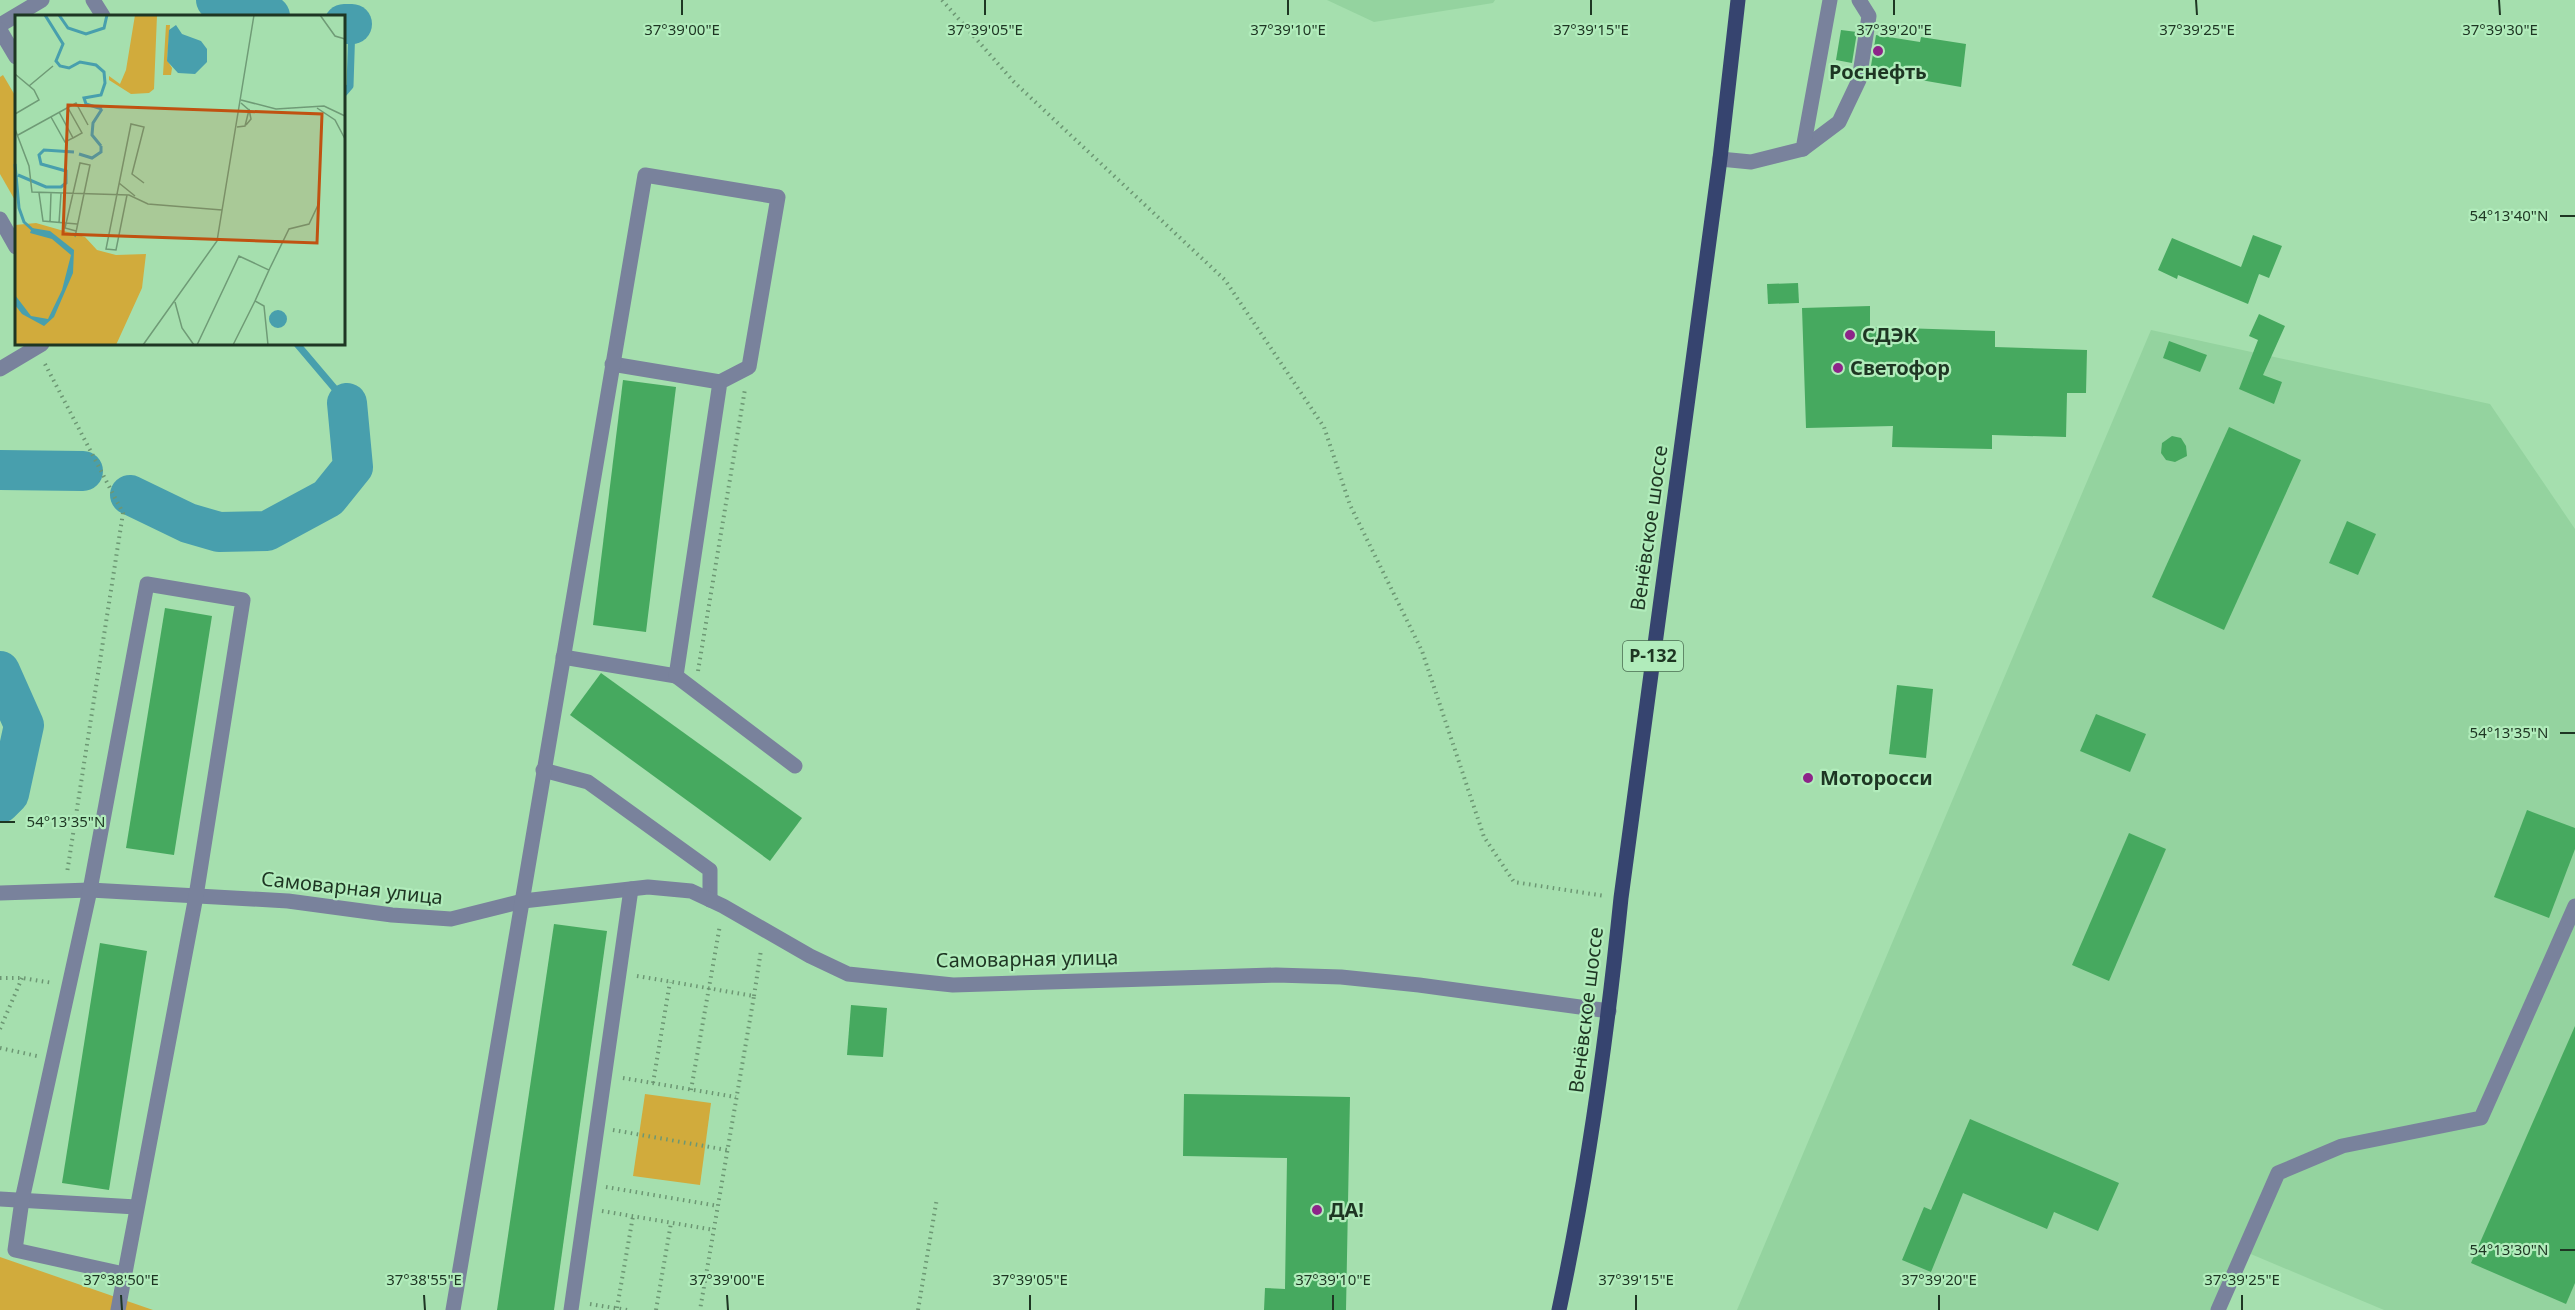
<svg xmlns="http://www.w3.org/2000/svg" width="2575" height="1310" font-family="'Noto Sans',sans-serif">
<style>
.built{fill:#94d39f}
.green{fill:#d1ab3c}
.lines{fill:none;stroke-linecap:round;stroke-linejoin:round}
.stream{stroke:#489fad;stroke-width:7}
.river{stroke:#489fad;stroke-width:40}
.building{fill:#46a95f}
.path{stroke:#6c9773;stroke-width:4;stroke-dasharray:1.5 4.5;stroke-linecap:butt}
.minor{stroke:#79829c;stroke-width:15}
.major{stroke:#36446f;stroke-width:15}
.ticks{fill:none;stroke:#1e3623;stroke-width:2}
.poi-dot{fill:#8d2489;stroke:#b1ecbb;stroke-width:2}
.labels{text-anchor:middle;stroke-width:4.5;stroke-linejoin:round;paint-order:stroke}
.shield{fill:#b1ecbb;stroke:#4a6d51;stroke-width:1.5}
.shield-label{font-size:18px;font-weight:bold;fill:#1e3623}
.poi-label{font-size:20px;font-weight:bold;fill:#1e3623;stroke:#b1ecbb;text-anchor:start}
.street-label{font-size:20px;fill:#1e3623;stroke:#b1ecbb}
.inset-river{fill:none;stroke:#489fad;stroke-width:3}
.inset-road{fill:none;stroke:#6f9b76;stroke-width:1.5}
.view{fill:#c05211;fill-opacity:0.15;stroke:#c05211;stroke-width:3}
.inset-edge{fill:none;stroke:#1e3623;stroke-width:3}
.ticks-label{font-size:15px;text-anchor:middle;fill:#1e3623;stroke:#b1ecbb;stroke-width:4.5;stroke-linejoin:round;paint-order:stroke}
</style>
<rect width="100%" height="100%" fill="#a5dfae"/>
<g class="built">
<polygon points="1327,0 1495,0 1493,3 1374,22"/>
<polygon points="2151,330 2490,404 2575,529 2575,1310 2384,1310 2246,1252 2225,1310 1737,1310"/>
</g>
<g class="green">
<polygon points="3,75 16,97 16,202 0,174 0,77"/>
<polygon points="645,1094 711,1103 700,1185 633,1176"/>
<polygon points="0,1257 153,1310 0,1310"/>
</g>
<g class="lines">
<g class="stream">
<polyline points="344,93 350,86 352,24"/>
<polyline points="297,344 347,403"/>
</g>
<g class="river">
<polyline points="216,0 243,14 270,16"/>
<polyline points="344,24 352,24"/>
<polyline points="0,470 83,471"/>
<polyline points="130,495 188,523 219,532 267,531 328,498 353,467 347,403"/>
<polyline points="0,671 24,725 9,794 0,803"/>
</g>
</g>
<g class="building">
<polygon points="1841,30 1857,32 1852,63 1836,60"/>
<polygon points="1876,35 1920,42 1921,37 1966,44 1961,87 1915,79 1915,74 1871,66"/>
<polygon points="2253,235 2282,246 2269,278 2259,274 2248,304 2178,275 2177,279 2158,270 2172,238 2241,267"/>
<polygon points="1798,283 1799,303 1768,304 1767,284"/>
<polygon points="1870,306 1870,327 1995,331 1995,347 2087,350 2086,393 2067,393 2066,437 1992,435 1992,449 1892,447 1893,426 1806,428 1802,308"/>
<polygon points="2259,314 2285,326 2263,375 2282,382 2274,404 2239,389 2258,340 2249,336"/>
<polygon points="2169,341 2207,355 2200,372 2163,358"/>
<polygon points="623,380 676,387 646,632 593,625"/>
<polygon points="2229,427 2301,460 2224,630 2152,597"/>
<polygon points="2172,436 2181,438 2186,446 2187,456 2175,462 2166,460 2161,453 2162,443"/>
<polygon points="2347,521 2376,534 2358,575 2329,563"/>
<polygon points="165,608 212,616 174,855 126,848"/>
<polygon points="601,673 802,818 770,861 570,715"/>
<polygon points="1897,685 1933,689 1926,758 1889,754"/>
<polygon points="2096,714 2146,734 2130,772 2080,751"/>
<polygon points="2527,810 2575,828 2575,849 2549,918 2494,897"/>
<polygon points="2129,833 2166,849 2109,981 2072,965"/>
<polygon points="554,924 607,931 554,1310 497,1310"/>
<polygon points="100,943 147,951 109,1190 62,1183"/>
<polygon points="851,1005 887,1008 883,1057 847,1055"/>
<polygon points="2575,1026 2575,1283 2566,1304 2471,1263"/>
<polygon points="1184,1094 1350,1097 1346,1310 1264,1310 1265,1288 1285,1289 1287,1158 1183,1156"/>
<polygon points="1970,1119 2119,1183 2098,1231 2054,1212 2047,1229 1963,1193 1931,1272 1902,1260 1924,1207 1931,1210"/>
</g>
<g class="lines">
<g class="path">
<polyline points="942,0 1014,82 1225,280 1324,427 1350,505 1422,651 1484,837 1514,882 1605,896"/>
<polyline points="45,364 123,513 67,873"/>
<polyline points="698,671 745,389"/>
<polyline points="637,976 754,996 700,1310"/>
<polyline points="0,978 22,978 53,983"/>
<polyline points="754,996 761,950"/>
<polyline points="0,1029 22,978"/>
<polyline points="0,1048 37,1056"/>
<polyline points="623,1078 736,1097"/>
<polyline points="653,1083 670,982"/>
<polyline points="691,1090 720,925"/>
<polyline points="613,1130 727,1150"/>
<polyline points="606,1187 718,1206"/>
<polyline points="602,1211 714,1230"/>
<polyline points="590,1304 627,1310"/>
<polyline points="617,1308 633,1216"/>
<polyline points="656,1310 671,1223"/>
<polyline points="918,1310 937,1198"/>
</g>
<g class="minor">
<polyline points="93,0 103,16"/>
<polyline points="0,25 42,0"/>
<polyline points="0,30 16,57"/>
<polyline points="1803,149 1839,122 1859,80 1869,16 1859,0"/>
<polyline points="1720,159 1751,162 1803,149 1830,0"/>
<polyline points="0,219 16,247"/>
<polyline points="612,364 720,382"/>
<polyline points="0,369 42,344"/>
<polyline points="563,657 676,676"/>
<polyline points="543,770 588,782 710,870 710,900"/>
<polyline points="0,893 90,890 288,901 392,915 451,919 523,901 648,887 691,891 723,906 810,956 848,974 953,985 1276,975 1341,977 1419,985 1609,1011"/>
<polyline points="0,1199 136,1207"/>
<polyline points="118,1310 196,896 243,600 147,584 90,890 22,1200 15,1250 124,1274"/>
<polyline points="453,1310 645,175 778,197 749,367 720,382 676,676 795,766"/>
<polyline points="571,1310 631,889"/>
<polyline points="2218,1310 2278,1173 2342,1146 2481,1118 2575,906"/>
</g>
<path class="major" d="M1559,1310c29,-136 48,-274 62,-412l99,-739 18,-159"/>
</g>
<path class="ticks" d="M682,0v15M985,0v15M1288,0v15M1591,0v15M1894,0v15M2196,0l1,15M2499,0l1,15M2560,216h15M2560,733h15M0,822h15M2560,1250h15M121,1295l1,15M424,1295l1,15M727,1295l1,15M1030,1295v15M1333,1295v15M1636,1295v15M1939,1295v15M2242,1295v15"/>
<g class="poi-dot">
<circle cx="1878" cy="51" r="6"/>
<circle cx="1850" cy="335" r="6"/>
<circle cx="1838" cy="368" r="6"/>
<circle cx="1808" cy="778" r="6"/>
<circle cx="1317" cy="1210" r="6"/>
</g>
<g class="labels">
<rect class="shield" x="1623" y="641" width="60" height="30" rx="4.5"/>
<g class="shield-label">
<text x="1653" y="662">Р-132</text>
</g>
<g class="poi-label">
<text x="1878" y="79" text-anchor="middle">Роснефть</text>
<text x="1862" y="342">СДЭК</text>
<text x="1850" y="375">Светофор</text>
<text x="1820" y="785">Моторосси</text>
<text x="1329" y="1217">ДА!</text>
</g>
<g class="street-label">
<text transform="translate(1649 528) rotate(-82)" y="7">Венёвское шоссе</text>
<text transform="translate(352 888) rotate(6)" y="7">Самоварная улица</text>
<text transform="translate(1027 959) rotate(-1)" y="7">Самоварная улица</text>
<text transform="translate(1586 1010) rotate(-83)" y="7">Венёвское шоссе</text>
</g>
</g>
<g transform="translate(15 15)">
<rect width="330" height="330" fill="#a5dfae"/>
<path d="M120,0h22l-3,74 -5,4 -18,1 -22,-14v-4l11,8 6,-14zM151,10h4l-3,35 5,8 -1,7h-8zM21,208l49,14 12,13 19,5 30,-1 -4,34 -26,57h-101v-120z" fill="#d1ab3c"/>
<path d="M161,10l6,9 19,7 6,8v13l-12,12 -17,-1 -11,-12 2,-31zM17,213l18,3 24,19 -1,23 -19,44 -10,9 -22,-12 -7,-9v-10l16,21 17,3 14,-29 9,-35 -19,-16 -22,-6zM254 304a9 9 0 1 1 18 0a9 9 0 1 1-18 0Z" fill="#489fad"/>
<path class="inset-river" d="M30,0l18,29 -7,17 4,5 9,2 11,-6 16,3 8,7 1,11 -4,12 -17,3 2,6 16,5M44,0l9,13 18,6 18,-6 3,-13M86,131l-9,-11 1,-12 9,-14M64,139l13,4 9,-6v-6M0,149l4,44 5,14 11,10M3,160l28,12h15l5,-4v-12l-25,-7 -2,-9 5,-5 30,2"/>
<path class="inset-road" d="M305,0l15,21 10,3M0,59l19,16 5,10 -24,14M14,71l24,-20M226,85l35,9 48,-3 21,10M53,93l14,25 -9,5M302,93l18,12 10,19M36,102l14,25 8,-4 -14,-26M231,110l5,-6 -2,-10M222,112l8,-1 4,-16 -8,-7M0,114l14,37 3,26 97,3 19,9 74,6M3,120l58,-32 12,22M104,168l16,13M24,178l4,28 34,3M112,180l-11,55 -10,-1 25,-125 13,3 -12,47 12,9M35,207l1,-29M44,208l2,-30M60,222l15,-72 -10,-2 -15,65 11,3M254,255l20,-41 20,-5 10,-21M160,287l7,26 12,17M128,330l74,-104 37,-226M182,330l42,-89 30,14 -14,31 9,5 4,39M218,330l22,-44"/>
<path class="view" d="M53,90l254,9 -5,129 -254,-9z"/>
<rect width="330" height="330" class="inset-edge"/>
</g>
<g class="ticks-label">
<text x="682" y="35">37°39'00"E</text>
<text x="985" y="35">37°39'05"E</text>
<text x="1288" y="35">37°39'10"E</text>
<text x="1591" y="35">37°39'15"E</text>
<text x="1894" y="35">37°39'20"E</text>
<text x="2197" y="35">37°39'25"E</text>
<text x="2500" y="35">37°39'30"E</text>
<text x="2509" y="221">54°13'40"N</text>
<text x="2509" y="738">54°13'35"N</text>
<text x="66" y="827">54°13'35"N</text>
<text x="2509" y="1255">54°13'30"N</text>
<text x="121" y="1285">37°38'50"E</text>
<text x="424" y="1285">37°38'55"E</text>
<text x="727" y="1285">37°39'00"E</text>
<text x="1030" y="1285">37°39'05"E</text>
<text x="1333" y="1285">37°39'10"E</text>
<text x="1636" y="1285">37°39'15"E</text>
<text x="1939" y="1285">37°39'20"E</text>
<text x="2242" y="1285">37°39'25"E</text>
</g>
</svg>
